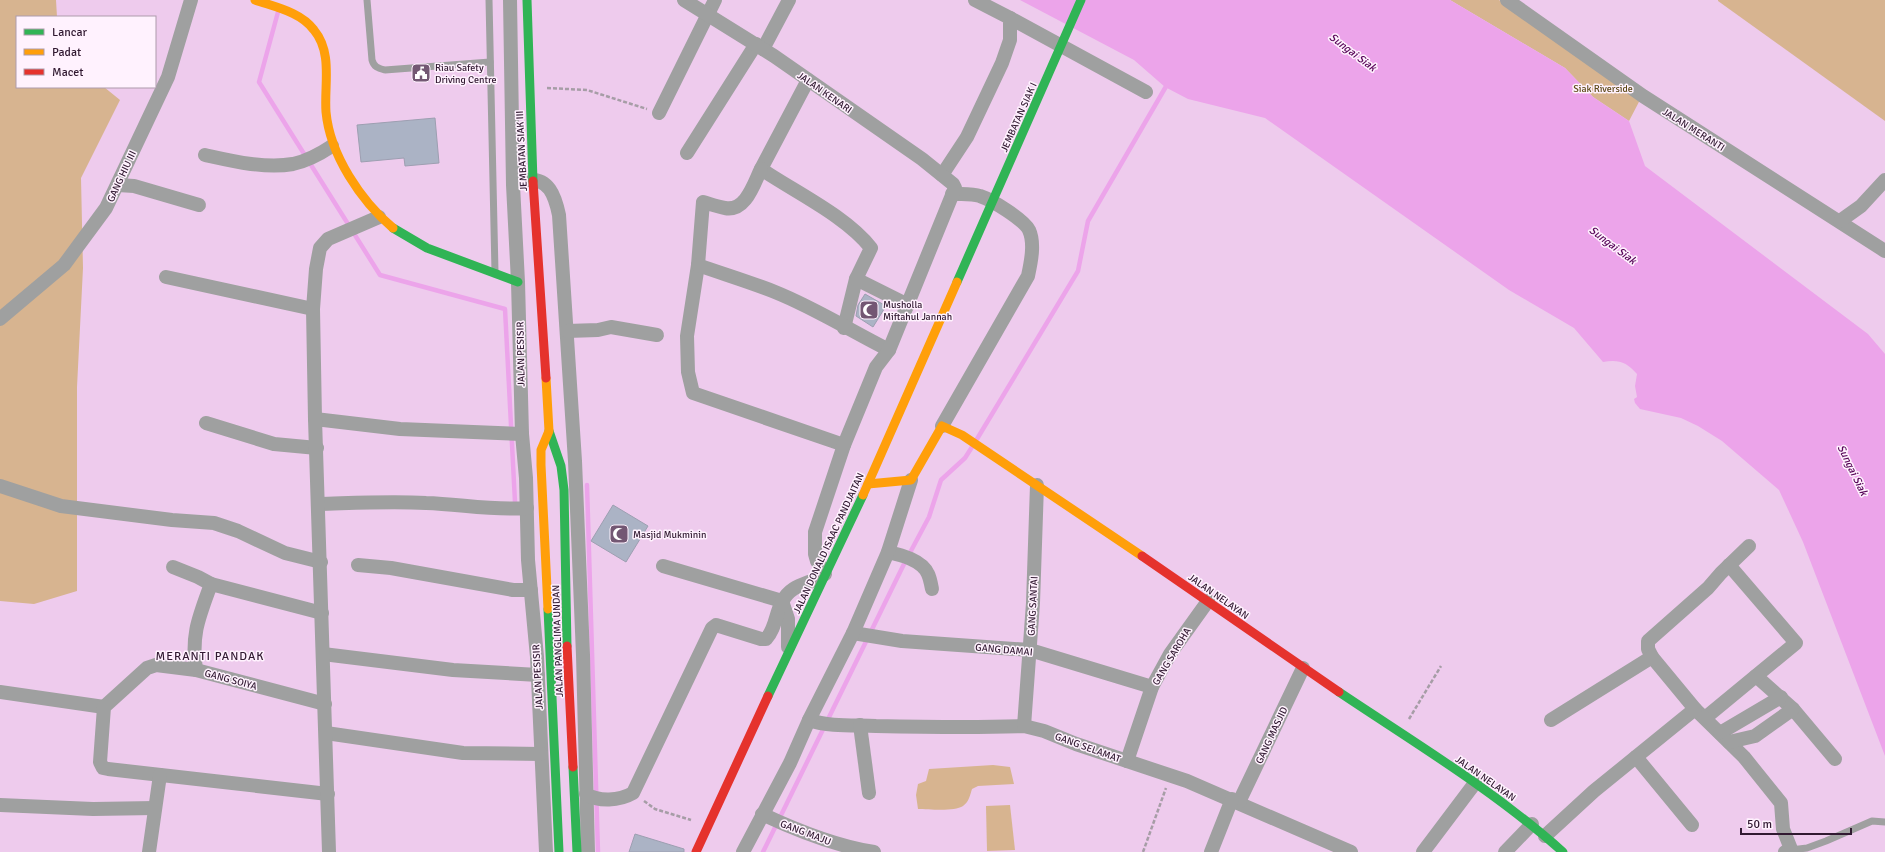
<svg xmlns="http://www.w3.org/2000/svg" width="1885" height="852" font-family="Signika,sans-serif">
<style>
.green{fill:#d7b490}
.water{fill:#eca4ea}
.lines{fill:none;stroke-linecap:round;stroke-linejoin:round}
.stream{stroke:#eca4ea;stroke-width:4.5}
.building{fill:#abb3c5;stroke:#9d9fb1}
.path{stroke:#a69da6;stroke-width:2.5;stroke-dasharray:4 2;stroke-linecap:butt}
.lane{stroke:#9fa0a0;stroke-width:7}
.street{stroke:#9fa0a0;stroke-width:14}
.fast{stroke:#30b455;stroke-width:9}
.slow{stroke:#ff9f0a;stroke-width:9}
.jam{stroke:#e5322d;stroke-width:9}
.labels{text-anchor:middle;stroke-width:3;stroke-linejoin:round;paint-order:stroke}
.poi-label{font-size:10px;fill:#311931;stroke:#fff2fe;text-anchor:start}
.park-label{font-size:10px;fill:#5c4917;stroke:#fff2fe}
.street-label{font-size:10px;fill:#311931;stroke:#fff2fe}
.water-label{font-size:11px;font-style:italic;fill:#580659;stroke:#fff2fe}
.quarter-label{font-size:12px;letter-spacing:1px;fill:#311931;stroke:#fff2fe}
</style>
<rect width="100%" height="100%" fill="#eecbed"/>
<g class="green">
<polygon points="0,0 56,0 57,17 17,17 17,87 104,87 120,100 81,178 83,268 77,387 77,591 34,604 0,601"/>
<polygon points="1450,0 1499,0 1641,98 1629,121 1593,97 1565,68"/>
<polygon points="1885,0 1885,121 1718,1 1718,0"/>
<path d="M993,765l17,2 4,17 -36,2 -6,3c-2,6 -3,13 -9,17 -9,6 -34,3 -45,3l-2,-14 2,-11 8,-3 3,-12z"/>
<polygon points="1010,805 1015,850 987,851 986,806"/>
</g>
<path class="water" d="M1020,0h430l115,68 28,29 36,24 16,45 223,168 17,20v402l-82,-214 -24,-52 -57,-49 -24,-15 -17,-8 -41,-9 -5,-6 -1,-4 3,-2 -2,-11 2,-12c-10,-12 -19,-15 -34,-12l-29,-34 -65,-38 -244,-172 -77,-19 -23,-12 -31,-27z"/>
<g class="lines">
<g class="stream">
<polyline points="278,12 259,82 380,275 505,309 515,502"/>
<polyline points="977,439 1078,271 1088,221 1168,83"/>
<polyline points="587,485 598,852"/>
<polyline points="763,852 904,564 929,517 941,480 965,458 972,447"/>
</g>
</g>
<g class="building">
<polygon points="435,118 439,163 405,166 404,158 361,162 357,125"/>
<polygon points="865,294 886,306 873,327 856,316 858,305"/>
<polygon points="613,505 648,526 626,562 591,541"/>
<polygon points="635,834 684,849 684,852 629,852"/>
</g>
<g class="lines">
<g class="path">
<polyline points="547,88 587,90 647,109"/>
<polyline points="1409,719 1441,666"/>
<polyline points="644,801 655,809 691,820"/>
<polyline points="1143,852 1166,788"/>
</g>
<g class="lane">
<path d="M367,0l5,60c2,7 6,8 13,10l105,-8"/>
<polyline points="489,0 495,272"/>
<polyline points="1791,850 1807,848 1826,841 1872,821 1885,822"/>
</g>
<g class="street">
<polyline points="510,0 513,185 518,282 522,434 526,478 528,560 537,657 546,852"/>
<polyline points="1507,0 1643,96 1885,251"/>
<polyline points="1010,18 1146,92"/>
<polyline points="763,49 789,0"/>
<path d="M808,80l-47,89c34,23 85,47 110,79l-15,31 -12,49"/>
<polyline points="659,113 715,0"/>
<polyline points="687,153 756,44"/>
<path d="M205,155c27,6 60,14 88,9 14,-3 27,-10 39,-18"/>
<path d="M761,169c-7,14 -15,43 -36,39 -7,-1 -15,-4 -22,-6l-5,63 -11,71 1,36 5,21 151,52"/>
<polyline points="942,175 967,137 1002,63 1010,40 1010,18 975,0"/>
<path d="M526,180c23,-3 29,16 33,35l16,246 8,194 5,197"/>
<polyline points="118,185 134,186 199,205"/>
<polyline points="1840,221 1861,206 1885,180"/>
<path d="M698,265c25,9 52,17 77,27 40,16 76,39 114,58"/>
<polyline points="166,277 313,309"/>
<polyline points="856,279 908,305"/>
<polyline points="0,319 64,265 106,208 168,77 191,0"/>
<polyline points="567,331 598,330 611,327 657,335"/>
<polyline points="315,419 400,429 522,434"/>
<polyline points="206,423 274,444 317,448"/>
<path d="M942,426l86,-150c3,-14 7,-33 1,-46 -6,-11 -37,-30 -49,-34 -8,-3 -19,-2 -28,-2"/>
<polyline points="0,486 61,506 172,520 214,523 238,531 285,553 321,562"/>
<path d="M319,504c36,-1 71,-3 107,-1 34,1 67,8 101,5"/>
<path d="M888,552c13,3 34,8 40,22 2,4 3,10 4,15"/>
<polyline points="358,565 391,568 513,590 531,590"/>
<polyline points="663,566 782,601"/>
<polyline points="173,567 198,577 211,584"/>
<polyline points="782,601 788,619 788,647"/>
<polyline points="853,633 902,641 1030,650 1152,687"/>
<polyline points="323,654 453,670 538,675"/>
<polyline points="1652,657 1648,649 1648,641 1708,588 1721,573 1749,546"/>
<path d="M196,670c-5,-36 3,-53 15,-86l111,29"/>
<polyline points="1756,676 1793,709 1835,759"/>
<polyline points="0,692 104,707"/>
<polyline points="325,704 196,670 156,665 147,668 104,707 100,762 103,768 108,769 328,794"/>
<polyline points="1705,718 1796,643 1729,565"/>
<path d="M809,720c21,7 45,5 67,6 49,1 98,2 148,0l20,5 32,13 111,37 164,71"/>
<polyline points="1551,720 1652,657 1695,709 1744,757 1781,803 1783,829 1791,849 1785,852"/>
<polyline points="860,725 869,793"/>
<polyline points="1024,726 1033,603 1037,485"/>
<polyline points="326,733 463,753 541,754"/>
<polyline points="1720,733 1781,697"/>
<polyline points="1729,742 1755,736 1793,709"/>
<polyline points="1636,757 1692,825"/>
<polyline points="1127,761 1152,687 1170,654 1208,601"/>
<path d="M586,794c13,8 33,7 47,-1l79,-165 4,-3 45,14h5c10,-11 9,-25 16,-37 10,-20 29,-17 43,-28l-8,-13 -2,-7v-22l29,-87 32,-78 13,-17 66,-162 -2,-4 -31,-25 -148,-103 -90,-56"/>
<polyline points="1239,802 1303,668"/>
<polyline points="0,805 93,809 155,808"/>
<path d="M762,814c36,17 74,32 112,38"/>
<polyline points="1545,836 1594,791 1695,709"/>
<polyline points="149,852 160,775"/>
<polyline points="329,852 315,419 313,309 316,269 320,248 328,239 379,217"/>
<polyline points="743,852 790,763 809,720 853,633 888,552 911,480"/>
<polyline points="1211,852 1232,799"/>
<polyline points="1423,852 1475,783"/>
<polyline points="1505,852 1532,824"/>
</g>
<g class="fast">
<polyline points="527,0 533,181"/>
<polyline points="393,228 427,248 518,282"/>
<polyline points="957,282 1081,0"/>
<polyline points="549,431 561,466 564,490 567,646"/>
<polyline points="548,609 559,852"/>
<path d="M1339,692c76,51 156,99 224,160"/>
<polyline points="768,696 863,495"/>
<polyline points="573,767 577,852"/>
</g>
<g class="slow">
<path d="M255,0c20,7 46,12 59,30 19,23 10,55 12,82 4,43 35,89 67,116"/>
<polyline points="546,378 549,431 541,450 541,465 548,609"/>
<polyline points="868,484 911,480 942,426 962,435 1142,556"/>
<polyline points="863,495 957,282"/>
</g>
<g class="jam">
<polyline points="533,181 546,378"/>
<polyline points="1142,556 1339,692"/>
<polyline points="567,646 573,767"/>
<polyline points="696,852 768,696"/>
</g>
</g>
<defs>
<symbol id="civic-square" viewBox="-11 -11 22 22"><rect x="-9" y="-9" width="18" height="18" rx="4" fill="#735773" stroke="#fff2fe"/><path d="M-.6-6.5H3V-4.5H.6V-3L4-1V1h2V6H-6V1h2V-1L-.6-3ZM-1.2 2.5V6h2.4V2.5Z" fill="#fff"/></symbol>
<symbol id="mosque-square" viewBox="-11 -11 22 22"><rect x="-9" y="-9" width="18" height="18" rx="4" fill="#735773" stroke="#fff2fe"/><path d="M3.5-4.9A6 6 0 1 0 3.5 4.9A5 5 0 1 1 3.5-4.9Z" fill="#fff"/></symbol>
</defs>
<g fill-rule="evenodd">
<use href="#civic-square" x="410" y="62" width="22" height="22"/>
<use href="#mosque-square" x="858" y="299" width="22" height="22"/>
<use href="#mosque-square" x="608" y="523" width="22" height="22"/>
</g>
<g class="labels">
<g class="poi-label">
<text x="435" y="71">Riau Safety<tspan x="435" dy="12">Driving Centre</tspan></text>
<text x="883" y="308">Musholla<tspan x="883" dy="12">Miftahul Jannah</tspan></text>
<text x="633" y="538">Masjid Mukminin</text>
</g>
<g class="park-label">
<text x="1603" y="92">Siak Riverside</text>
</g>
<g class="street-label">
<text transform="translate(825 92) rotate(35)" y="4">JALAN KENARI</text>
<text transform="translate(1018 117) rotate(-66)" y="4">JEMBATAN SIAK I</text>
<text transform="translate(1694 129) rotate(32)" y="4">JALAN MERANTI</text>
<text transform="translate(521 151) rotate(-93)" y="4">JEMBATAN SIAK III</text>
<text transform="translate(121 176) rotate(-65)" y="4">GANG HIU III</text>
<text transform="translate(520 354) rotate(-91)" y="4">JALAN PESISIR</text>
<text transform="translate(828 543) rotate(-65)" y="4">JALAN DONALD ISAAC PANDJAITAN</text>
<text transform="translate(1219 596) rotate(35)" y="4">JALAN NELAYAN</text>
<text transform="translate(1032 606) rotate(-87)" y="4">GANG SANTAI</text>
<text transform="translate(557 641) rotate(-92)" y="4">JALAN PANGLIMA UNDAN</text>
<text transform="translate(1004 649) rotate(5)" y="4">GANG DAMAI</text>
<text transform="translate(1171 656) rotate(-59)" y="4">GANG SAROHA</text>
<text transform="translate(537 677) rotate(-93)" y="4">JALAN PESISIR</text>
<text transform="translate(231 679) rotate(15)" y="4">GANG SOIYA</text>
<text transform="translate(1271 735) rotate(-65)" y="4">GANG MASJID</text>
<text transform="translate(1088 747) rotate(20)" y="4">GANG SELAMAT</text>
<text transform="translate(1486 778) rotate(35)" y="4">JALAN NELAYAN</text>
<text transform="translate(806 832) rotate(21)" y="4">GANG MAJU</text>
</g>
<g class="water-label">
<text transform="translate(1353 52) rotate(37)" y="4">Sungai Siak</text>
<text transform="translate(1613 245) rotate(37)" y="4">Sungai Siak</text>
<text transform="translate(1853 470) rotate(64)" y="4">Sungai Siak</text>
</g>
<g class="quarter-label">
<text x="210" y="660">MERANTI PANDAK</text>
</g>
</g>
<rect x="16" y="16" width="140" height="72" fill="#fff2fe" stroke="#ad9bac"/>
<rect x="24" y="29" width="20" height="6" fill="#30b455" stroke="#ad9bac"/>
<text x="52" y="36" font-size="12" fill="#311931">Lancar</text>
<rect x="24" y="49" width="20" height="6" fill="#ff9f0a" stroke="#ad9bac"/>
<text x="52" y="56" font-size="12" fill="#311931">Padat</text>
<rect x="24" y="69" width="20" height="6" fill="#e5322d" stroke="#ad9bac"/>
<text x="52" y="76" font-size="12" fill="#311931">Macet</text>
<path d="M1741 828v6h110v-6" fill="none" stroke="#311931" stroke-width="2"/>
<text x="1747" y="828" font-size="12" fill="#311931" stroke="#fff2fe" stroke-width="3" paint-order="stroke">50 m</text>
</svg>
